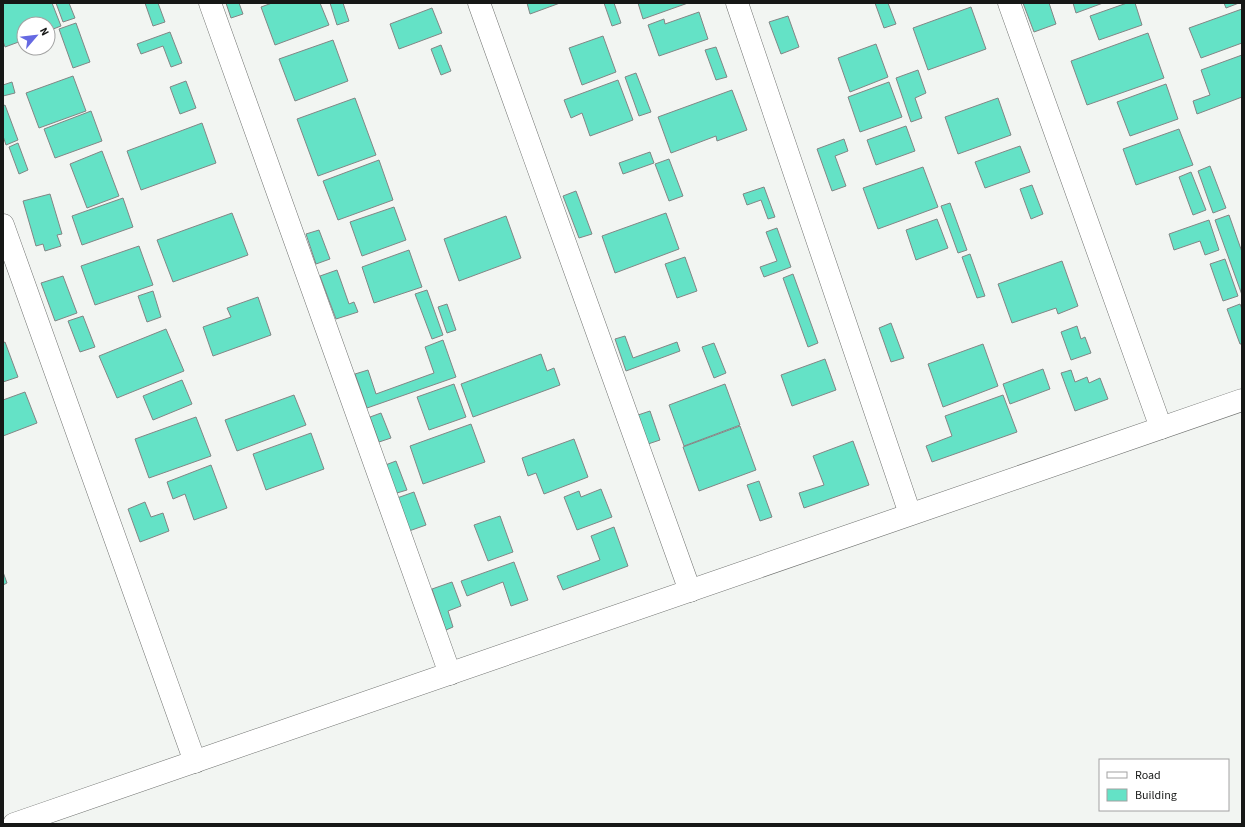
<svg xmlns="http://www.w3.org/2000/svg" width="1245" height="827" font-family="'Source Sans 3',sans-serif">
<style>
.building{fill:#64e2c6;stroke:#828685}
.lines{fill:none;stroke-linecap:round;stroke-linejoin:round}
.minor-casing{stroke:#6f716f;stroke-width:23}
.minor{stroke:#fff;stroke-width:22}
</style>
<rect width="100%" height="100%" fill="#f2f5f2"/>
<g class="building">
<polygon points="3,3 52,3 61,26 48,31 48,24 24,24 24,40 5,47 3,41"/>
<polygon points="56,3 69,3 75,18 63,22"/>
<polygon points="145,3 158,3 165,22 153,26"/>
<polygon points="226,3 239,3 243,14 231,18"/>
<polygon points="272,3 320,3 329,25 275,45 261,7"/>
<polygon points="330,3 343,3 349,21 337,25"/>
<polygon points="527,3 560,3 530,14"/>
<polygon points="604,3 614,3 621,23 612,26"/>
<polygon points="638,3 688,3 643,19"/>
<polygon points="875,3 888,3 896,24 884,28"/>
<polygon points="1023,3 1049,3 1056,24 1034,32"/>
<polygon points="1073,3 1103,3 1076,13"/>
<polygon points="1127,3 1135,3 1142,25 1099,40 1090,16"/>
<polygon points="1224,3 1239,3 1226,8"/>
<polygon points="971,7 986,49 928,70 913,28"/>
<polygon points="432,8 442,33 399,49 390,24"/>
<polygon points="1242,9 1242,43 1201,58 1189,28"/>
<polygon points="699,12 708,39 659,56 648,25 664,19 665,24"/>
<polygon points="788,16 799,47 781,54 769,22"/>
<polygon points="76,23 90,62 73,68 59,29"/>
<polygon points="170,32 182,63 171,67 163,46 141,54 137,44"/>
<polygon points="1148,33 1164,78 1087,105 1071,61"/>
<polygon points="603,36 616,72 582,85 569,48"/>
<polygon points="333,40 348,81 295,101 279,59"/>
<polygon points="876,44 888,77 850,92 838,58"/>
<polygon points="441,45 451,71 441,75 431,49"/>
<polygon points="716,47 727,77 716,80 705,50"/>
<polygon points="1242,55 1242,97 1197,114 1193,101 1210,95 1201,70"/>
<polygon points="918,70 926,93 915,98 922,118 911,122 896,78"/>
<polygon points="636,73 651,112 639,116 625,77"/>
<polygon points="73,76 86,111 39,128 26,93"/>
<polygon points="618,80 633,120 590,136 582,113 571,118 564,100"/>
<polygon points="186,81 196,108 180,114 170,87"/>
<polygon points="12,82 15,93 3,96 3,85"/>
<polygon points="889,82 902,117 860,132 848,97"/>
<polygon points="1166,84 1178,119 1130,136 1117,102"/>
<polygon points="732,90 747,130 717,141 716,136 671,153 658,117"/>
<polygon points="355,98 376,155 318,176 297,119"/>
<polygon points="998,98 1011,135 958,154 945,117"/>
<polygon points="5,105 18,140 6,145 3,136 3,106"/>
<polygon points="91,111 102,141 55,158 44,129"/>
<polygon points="202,123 216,163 141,190 127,151"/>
<polygon points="906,126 915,151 876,165 867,140"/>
<polygon points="1179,129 1193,165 1136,185 1123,149"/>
<polygon points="844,139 848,151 835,156 846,186 832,191 817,149"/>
<polygon points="18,143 28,170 19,174 9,147"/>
<polygon points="1020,146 1030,172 985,188 975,162"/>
<polygon points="102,151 119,196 87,208 70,164"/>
<polygon points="650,152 654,163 623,174 619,163"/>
<polygon points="669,159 683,196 669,201 655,164"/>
<polygon points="379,160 393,200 338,220 323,181"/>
<polygon points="1210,166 1226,208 1213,213 1198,171"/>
<polygon points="923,167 938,207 878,229 863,188"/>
<polygon points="1191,172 1206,210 1193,215 1179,177"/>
<polygon points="1032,185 1043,214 1031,219 1020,189"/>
<polygon points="764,187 775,217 768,219 761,200 747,205 743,194"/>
<polygon points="576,191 592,234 579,238 563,196"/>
<polygon points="50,194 62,234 57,235 61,246 45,251 43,244 36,246 23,201"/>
<polygon points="123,198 133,227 82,245 72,216"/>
<polygon points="950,203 967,250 958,253 941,206"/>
<polygon points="394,207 406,240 362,256 350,222"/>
<polygon points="232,213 248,255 173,282 157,240"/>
<polygon points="666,213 679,249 615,273 602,236"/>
<polygon points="1229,215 1242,252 1242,295 1215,220"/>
<polygon points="506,216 521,258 459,281 444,239"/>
<polygon points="937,219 948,248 916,260 906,230"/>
<polygon points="1209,220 1219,250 1205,255 1200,241 1174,250 1169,234"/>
<polygon points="777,228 791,267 764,277 760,267 777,261 766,232"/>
<polygon points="319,230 330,259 316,264 306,234"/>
<polygon points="139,246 153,285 95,305 81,266"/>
<polygon points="409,250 422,287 374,303 362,267"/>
<polygon points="970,254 985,296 977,298 962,257"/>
<polygon points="685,257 697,291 677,298 665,264"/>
<polygon points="1225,259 1238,296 1223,301 1210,264"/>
<polygon points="1062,261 1078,306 1058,314 1056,308 1012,323 998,284"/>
<polygon points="337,270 349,304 354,302 358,312 336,319 320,276"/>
<polygon points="793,274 818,343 808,347 783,278"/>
<polygon points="63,276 77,313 55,321 41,283"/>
<polygon points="427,290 443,335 432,339 415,294"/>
<polygon points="153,291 161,317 147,322 138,296"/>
<polygon points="258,297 271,335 213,356 203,327 231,317 227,308"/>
<polygon points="447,304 456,330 447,333 438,307"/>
<polygon points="1240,304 1242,309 1242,344 1240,344 1227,309"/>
<polygon points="83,316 95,347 80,352 68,321"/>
<polygon points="891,323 904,358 891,362 879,328"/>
<polygon points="1077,326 1081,339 1085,337 1091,353 1071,360 1061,332"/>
<polygon points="166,329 184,371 117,398 99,356"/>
<polygon points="625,336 633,358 677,342 680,351 626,371 615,339"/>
<polygon points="443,340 456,377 367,408 355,374 368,370 376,394 434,373 425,347"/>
<polygon points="5,342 18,377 3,382 3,343"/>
<polygon points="714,343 726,373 714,378 702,347"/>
<polygon points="983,344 998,386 943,407 928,364"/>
<polygon points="541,354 547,371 554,368 560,385 473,417 461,384"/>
<polygon points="825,359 836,390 792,406 781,375"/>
<polygon points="1043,369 1050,389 1010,404 1003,384"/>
<polygon points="1071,370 1075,382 1087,377 1089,383 1100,378 1108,399 1075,411 1061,373"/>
<polygon points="182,380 192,404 153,420 143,396"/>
<polygon points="454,384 466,417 429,430 417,397"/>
<polygon points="725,384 740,425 684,446 669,405"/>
<polygon points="25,392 37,423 3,436 3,400"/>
<polygon points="294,395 306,425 237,451 225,420"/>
<polygon points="1003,395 1017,432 932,462 926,446 952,436 945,416"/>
<polygon points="650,411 660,440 645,445 635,416"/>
<polygon points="381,413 391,438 379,442 370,417"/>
<polygon points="196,417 211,456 149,478 135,439"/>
<polygon points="471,424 485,462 423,484 410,446"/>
<polygon points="740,426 756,470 699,491 683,447"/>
<polygon points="311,433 324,469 266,490 253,454"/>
<polygon points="574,439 588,477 544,494 536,473 528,476 522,458"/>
<polygon points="853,441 869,485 804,508 799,493 824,485 813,456"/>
<polygon points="396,461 407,490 390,495 380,467"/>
<polygon points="211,465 227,508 194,520 185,494 173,499 167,482"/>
<polygon points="759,481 772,517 760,521 747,485"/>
<polygon points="601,489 612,517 577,530 564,497 579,491 581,497"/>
<polygon points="414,492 426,525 409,531 397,498"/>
<polygon points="145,502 151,517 163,513 169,531 140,542 128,509"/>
<polygon points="500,516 513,552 488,561 474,525"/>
<polygon points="614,527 628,566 563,590 557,576 600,560 591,536"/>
<polygon points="514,562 528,600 511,606 503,582 467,596 461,581"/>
<polygon points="3,572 7,583 3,585"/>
<polygon points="452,582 461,606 448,611 453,627 446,630 432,589"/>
</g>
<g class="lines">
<defs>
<g id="minor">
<polyline points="210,3 450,674"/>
<polyline points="479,3 690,591"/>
<polyline points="737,3 910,514"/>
<polyline points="1009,3 1161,428"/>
<polyline points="3,225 195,762"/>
<polyline points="14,824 1242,400"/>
</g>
</defs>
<use href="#minor" class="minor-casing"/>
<use href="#minor" class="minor"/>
</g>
<rect width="1245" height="827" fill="none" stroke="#161716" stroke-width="8"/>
<rect x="1099" y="759" width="130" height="52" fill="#ffffff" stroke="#a2a2a2"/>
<rect x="1107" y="772" width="20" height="6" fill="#ffffff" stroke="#a2a2a2"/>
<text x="1135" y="779" font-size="12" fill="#161716">Road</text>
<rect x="1107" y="789" width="20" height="12" fill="#64e2c6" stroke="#a2a2a2"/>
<text x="1135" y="799" font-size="12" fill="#161716">Building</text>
<g transform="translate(36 36) rotate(62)"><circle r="19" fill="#ffffff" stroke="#a2a2a2"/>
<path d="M0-3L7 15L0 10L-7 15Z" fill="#6569e2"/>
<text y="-6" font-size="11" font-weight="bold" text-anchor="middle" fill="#161716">N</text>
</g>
</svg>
